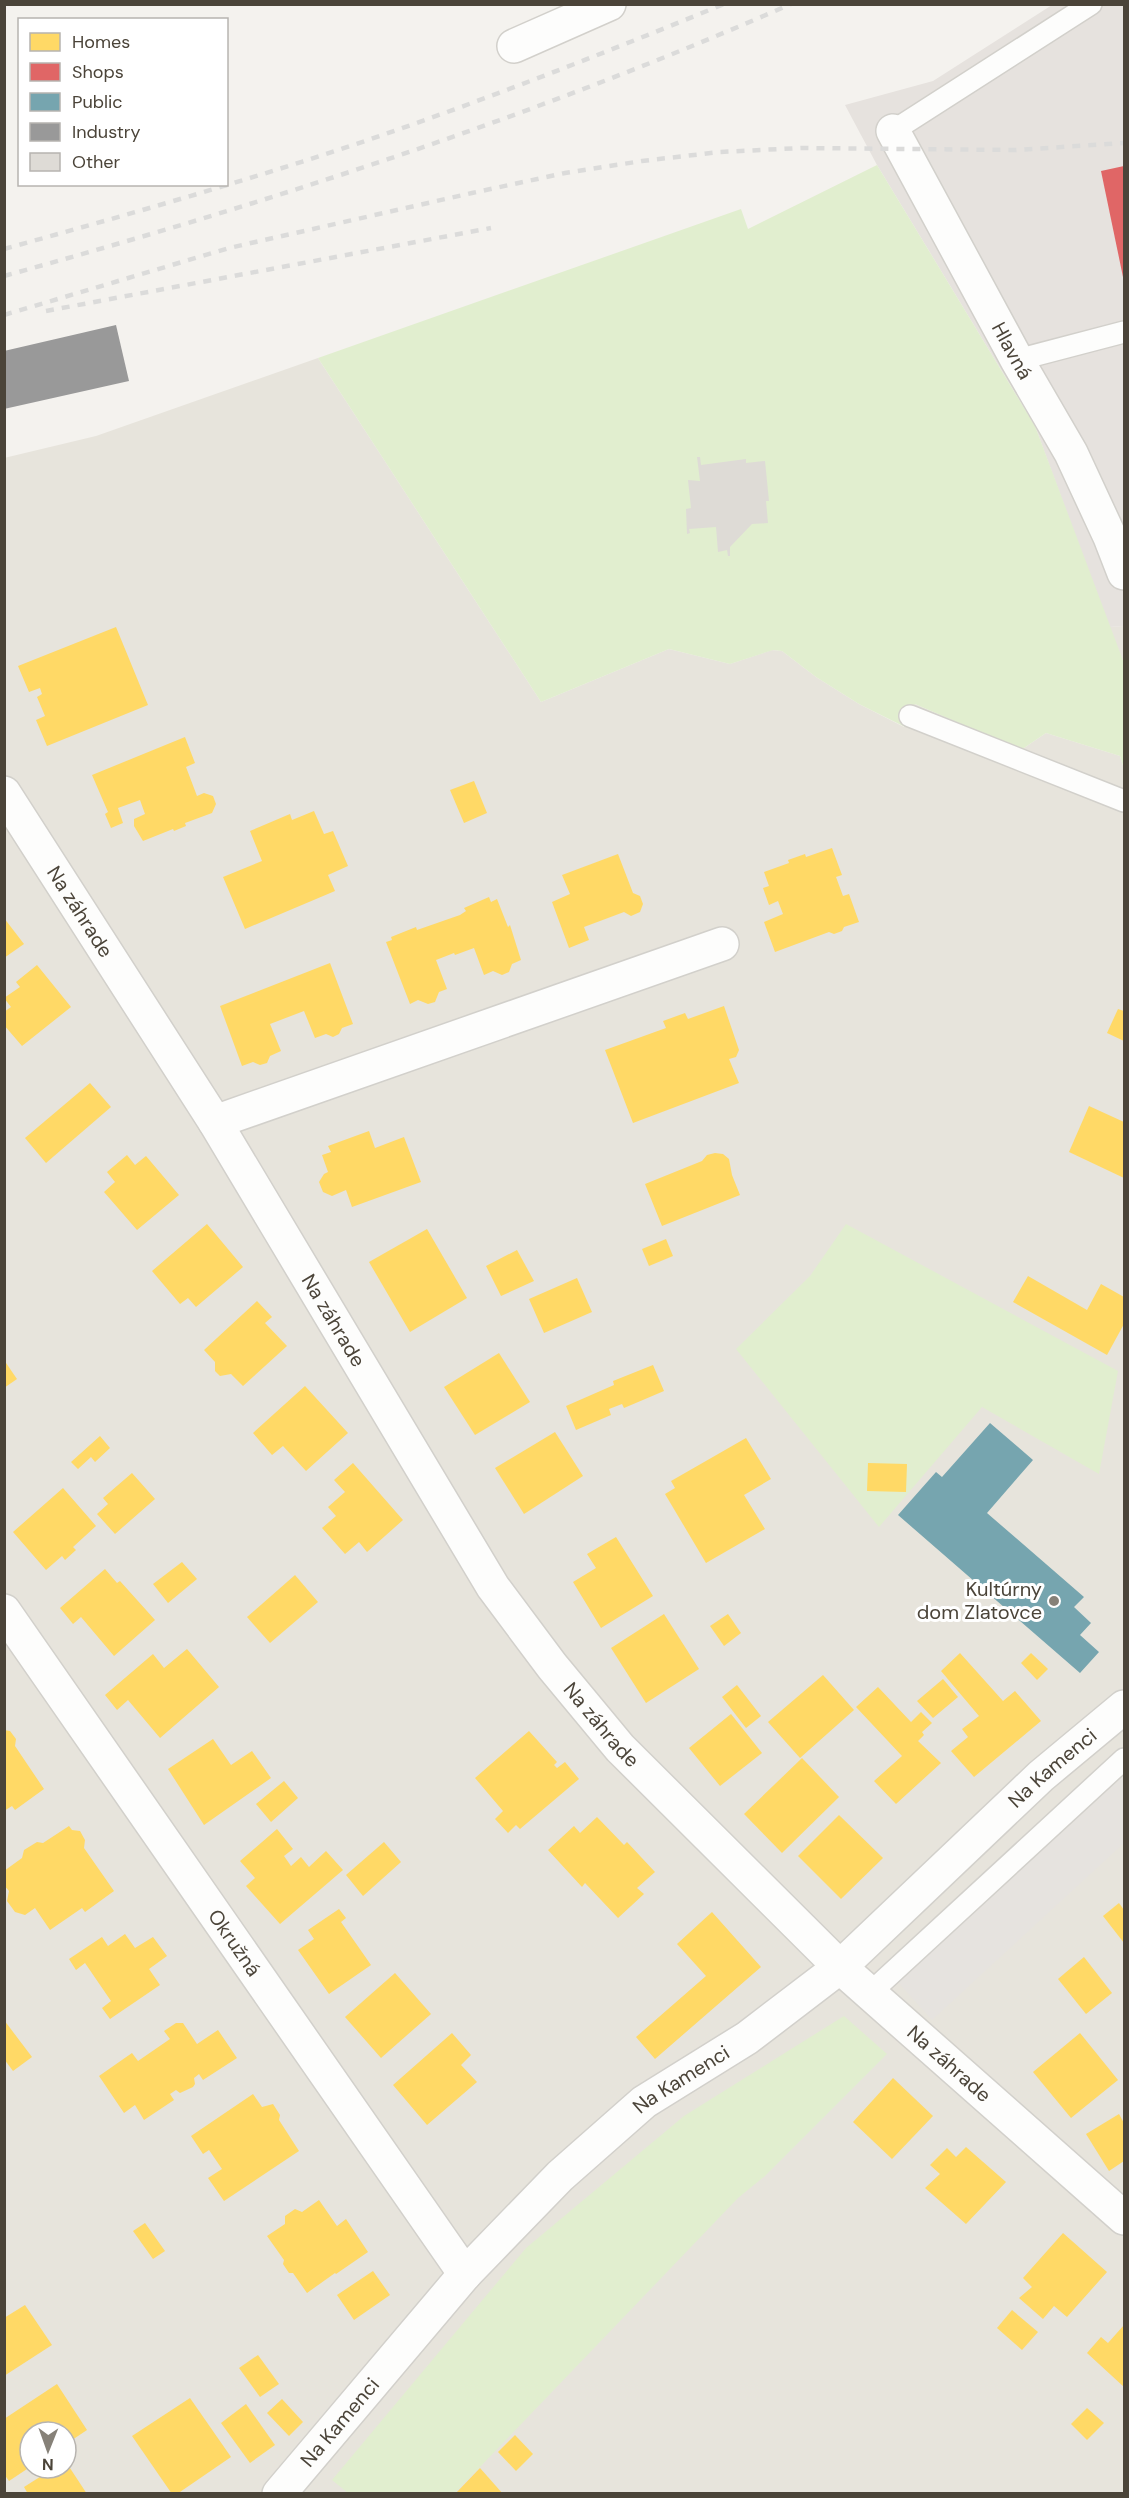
<svg xmlns="http://www.w3.org/2000/svg" width="1129" height="2498" font-family="'DM Sans',sans-serif">
<style>
.residential{fill:#e7e4dc;fill-rule:evenodd}
.industrial{fill:#e6e2de}
.green{fill:#e1eecf}
.parking{fill:#e6e3df}
.homes{fill:#ffd966}
.shops{fill:#e06666}
.public{fill:#76a5af}
.industry{fill:#999}
.building{fill:#dedbd6}
.lines{fill:none;stroke-linecap:round;stroke-linejoin:round}
.service-casing{stroke:#d2d0cb;stroke-width:24}
.minor-casing{stroke:#d2d0cb;stroke-width:36}
.tertiary-casing{stroke:#d2d0cb;stroke-width:36}
.service{stroke:#fdfdfc;stroke-width:21}
.minor{stroke:#fdfdfc;stroke-width:33}
.tertiary{stroke:#fdfdfc;stroke-width:33}
.rail{stroke:#dbdbda;stroke-width:4.5;stroke-dasharray:8 8;stroke-linecap:butt}
.poi-dot{fill:#868178;stroke:#fff;stroke-width:2}
.labels{text-anchor:middle;stroke-width:6;stroke-linejoin:round;paint-order:stroke}
.street-label{font-size:20px;fill:#4b4439;stroke:#fff}
.poi-label{font-size:20px;fill:#4b4439;stroke:#fff;text-anchor:end}
</style>
<rect width="100%" height="100%" fill="#f4f2ee"/>
<g class="residential">
<path d="M318,358l223,344 128,-53 61,15 42,-14 10,1 34,26 43,27 45,23 11,-23 106,46 25,-17 74,23 4,13v1724h-1119l-1,-2035 92,-22zM30,2432h36v36h-36z"/>
<polygon points="1124,626 1124,663 1109,627"/>
</g>
<polygon class="industrial" points="1052,5 1124,5 1124,626 1109,627 1035,426 877,165 845,105 933,81"/>
<g class="green">
<polygon points="877,165 1035,426 1124,663 1124,769 1120,756 1046,733 1021,750 915,704 905,727 859,704 816,677 782,651 773,650 730,664 669,649 541,702 318,358 741,209 748,229"/>
<polygon points="846,1224 1118,1371 1099,1474 982,1407 879,1527 736,1349 810,1276"/>
<polygon points="844,2016 887,2054 765,2176 738,2198 455,2493 348,2493 332,2480 526,2248 684,2116"/>
</g>
<polygon class="parking" points="1124,1772 1124,1843 932,2020 897,1981"/>
<g class="homes">
<polygon points="116,627 148,705 47,746 36,720 45,716 37,697 42,694 40,688 29,692 18,666"/>
<polygon points="185,737 195,763 186,767 197,796 204,793 213,796 216,804 212,813 185,823 186,826 174,831 173,829 143,841 134,826 134,819 145,814 140,800 118,808 123,823 111,828 105,814 108,812 92,775"/>
<polygon points="474,781 487,813 464,823 450,790"/>
<polygon points="314,811 324,834 333,831 348,866 328,875 335,891 245,929 223,877 262,861 250,831 290,814 292,820"/>
<polygon points="832,848 842,875 836,877 843,896 849,894 859,922 844,927 842,931 834,934 829,932 775,952 764,922 783,914 778,901 769,905 763,888 769,886 764,872 789,863 788,860 805,854 806,857"/>
<polygon points="618,854 633,893 640,896 643,904 640,912 631,916 624,912 584,927 589,940 569,948 552,902 570,894 562,875"/>
<polygon points="489,897 491,902 497,899 508,927 510,925 521,960 512,964 509,972 502,975 493,971 484,975 474,948 455,955 454,953 436,960 447,989 439,992 435,1002 428,1004 418,1000 410,1004 386,942 392,940 391,937 416,927 417,930 460,915 466,911 464,908"/>
<polygon points="4,918 24,944 4,958"/>
<polygon points="330,963 353,1024 342,1028 339,1034 333,1037 326,1034 315,1038 304,1011 270,1024 281,1051 270,1056 267,1063 260,1065 253,1062 242,1066 220,1006"/>
<polygon points="37,965 71,1007 22,1046 4,1025 4,1012 11,1007 4,998 20,987 16,982"/>
<polygon points="724,1006 739,1050 736,1057 729,1059 739,1083 633,1123 605,1050 666,1028 663,1021 685,1013 688,1019"/>
<polygon points="1118,1009 1124,1011 1124,1041 1107,1033"/>
<polygon points="90,1083 111,1107 46,1163 25,1138"/>
<polygon points="1089,1106 1124,1122 1124,1178 1069,1152"/>
<polygon points="369,1131 375,1148 404,1137 421,1182 352,1207 346,1190 332,1196 323,1192 319,1182 324,1174 328,1172 322,1155 331,1152 328,1146"/>
<polygon points="715,1153 723,1154 729,1159 732,1175 740,1195 662,1226 645,1184 702,1161 707,1155"/>
<polygon points="127,1155 135,1165 146,1156 179,1195 137,1230 104,1192 115,1182 107,1172"/>
<polygon points="207,1224 243,1267 196,1307 188,1298 180,1304 152,1271"/>
<polygon points="427,1229 467,1298 410,1332 369,1262"/>
<polygon points="666,1239 673,1256 649,1266 642,1249"/>
<polygon points="517,1250 534,1281 501,1296 486,1266"/>
<polygon points="1028,1276 1087,1310 1101,1284 1124,1297 1124,1324 1107,1355 1013,1302"/>
<polygon points="577,1278 592,1312 544,1333 529,1299"/>
<polygon points="257,1301 272,1317 265,1323 287,1346 243,1386 231,1374 220,1376 215,1371 215,1362 204,1350"/>
<polygon points="499,1353 530,1402 475,1435 444,1387"/>
<polygon points="4,1360 17,1379 4,1388"/>
<polygon points="653,1365 664,1391 624,1408 622,1404 609,1409 611,1415 576,1430 566,1406 614,1385 613,1381"/>
<polygon points="305,1386 348,1433 306,1471 283,1446 272,1455 253,1433"/>
<polygon points="555,1432 583,1476 524,1514 495,1468"/>
<polygon points="100,1436 110,1448 95,1462 91,1457 78,1469 71,1462"/>
<polygon points="746,1438 771,1479 744,1495 765,1529 706,1563 665,1494 675,1488 671,1481"/>
<polygon points="353,1463 403,1520 367,1552 359,1542 345,1554 322,1528 336,1516 328,1507 345,1492 334,1480"/>
<polygon points="868,1463 907,1464 906,1492 867,1491"/>
<polygon points="132,1473 155,1499 115,1534 97,1514 108,1504 103,1498"/>
<polygon points="63,1488 96,1526 73,1547 76,1550 65,1560 62,1556 46,1570 13,1532"/>
<polygon points="616,1537 653,1596 601,1628 573,1582 596,1568 587,1554"/>
<polygon points="182,1562 197,1579 168,1603 153,1584"/>
<polygon points="105,1569 117,1583 120,1581 155,1620 114,1656 81,1617 73,1624 60,1608"/>
<polygon points="295,1575 318,1602 270,1643 247,1617"/>
<polygon points="664,1614 699,1669 646,1703 611,1648"/>
<polygon points="728,1614 741,1633 724,1646 710,1626"/>
<polygon points="187,1649 219,1687 160,1738 128,1700 117,1710 105,1695 153,1654 164,1668"/>
<polygon points="960,1653 1003,1701 1015,1691 1041,1721 974,1777 951,1751 968,1737 962,1729 979,1716 941,1671"/>
<polygon points="1031,1653 1048,1669 1037,1680 1021,1663"/>
<polygon points="823,1675 854,1710 800,1758 768,1722"/>
<polygon points="943,1679 958,1697 933,1718 917,1701"/>
<polygon points="737,1685 761,1716 746,1728 722,1697"/>
<polygon points="878,1687 911,1722 921,1712 932,1723 922,1732 924,1735 918,1741 941,1763 896,1804 874,1781 902,1756 856,1707"/>
<polygon points="731,1714 762,1753 720,1786 689,1748"/>
<polygon points="4,1730 10,1731 16,1739 15,1746 44,1789 15,1810 12,1806 4,1811"/>
<polygon points="529,1731 557,1762 554,1765 557,1768 565,1762 579,1779 520,1829 516,1825 508,1833 495,1819 503,1811 475,1778"/>
<polygon points="213,1739 231,1765 252,1751 271,1778 204,1825 168,1769"/>
<polygon points="802,1758 839,1797 782,1853 744,1814"/>
<polygon points="284,1781 298,1798 271,1822 256,1804"/>
<polygon points="839,1815 883,1858 841,1899 798,1856"/>
<polygon points="597,1817 624,1845 627,1842 655,1872 637,1888 644,1894 618,1918 585,1883 582,1887 548,1850 574,1826 580,1833"/>
<polygon points="69,1826 72,1830 80,1831 85,1840 84,1848 114,1891 85,1912 82,1908 50,1930 35,1908 25,1915 15,1912 7,1901 9,1891 4,1885 4,1871 22,1858 24,1850 37,1842 43,1843"/>
<polygon points="277,1829 293,1849 284,1856 291,1866 301,1857 309,1867 326,1851 343,1870 280,1924 246,1886 255,1878 240,1861"/>
<polygon points="384,1842 401,1862 363,1896 346,1875"/>
<polygon points="1119,1903 1124,1910 1124,1943 1103,1916"/>
<polygon points="339,1909 346,1918 341,1922 371,1965 329,1994 298,1950 314,1939 308,1930"/>
<polygon points="712,1912 761,1967 655,2059 636,2037 706,1976 677,1944"/>
<polygon points="125,1934 135,1948 153,1937 167,1956 149,1969 160,1985 110,2019 102,2008 111,2001 85,1963 76,1970 69,1959 102,1937 108,1946"/>
<polygon points="1084,1957 1112,1993 1086,2014 1058,1979"/>
<polygon points="395,1973 431,2014 381,2058 345,2017"/>
<polygon points="4,2020 32,2057 13,2071 4,2059"/>
<polygon points="176,2023 183,2023 197,2044 218,2030 237,2058 203,2080 199,2074 194,2078 195,2084 193,2087 180,2093 176,2090 170,2094 174,2100 144,2120 135,2105 124,2113 99,2076 132,2053 138,2061 170,2039 164,2031"/>
<polygon points="452,2033 471,2055 461,2065 477,2082 427,2125 393,2085"/>
<polygon points="1080,2033 1118,2080 1071,2118 1033,2072"/>
<polygon points="893,2078 933,2116 892,2159 853,2122"/>
<polygon points="253,2094 262,2107 273,2104 280,2115 279,2120 299,2151 224,2201 208,2178 222,2169 209,2150 203,2154 191,2136"/>
<polygon points="1119,2114 1124,2123 1124,2161 1109,2171 1086,2134"/>
<polygon points="966,2147 1006,2182 966,2224 925,2188 940,2174 930,2165 947,2148 956,2157"/>
<polygon points="319,2200 337,2226 346,2219 368,2252 336,2274 335,2273 307,2293 293,2273 289,2273 283,2264 284,2260 267,2236 285,2224 285,2216 295,2209 302,2212"/>
<polygon points="145,2223 165,2251 153,2259 133,2231"/>
<polygon points="1063,2233 1107,2272 1067,2317 1054,2306 1043,2319 1019,2298 1032,2287 1023,2278"/>
<polygon points="373,2271 390,2295 354,2320 337,2295"/>
<polygon points="25,2305 52,2345 4,2376 4,2318"/>
<polygon points="1012,2310 1038,2332 1022,2350 997,2328"/>
<polygon points="1124,2325 1124,2387 1087,2353 1101,2337 1108,2343"/>
<polygon points="258,2355 279,2384 260,2397 239,2368"/>
<polygon points="57,2384 87,2430 66,2444 66,2432 30,2432 30,2467 9,2481 4,2474 4,2419"/>
<polygon points="190,2398 231,2457 177,2494 172,2494 132,2436"/>
<polygon points="282,2399 303,2422 289,2436 267,2413"/>
<polygon points="246,2404 275,2445 250,2463 221,2423"/>
<polygon points="1087,2408 1104,2423 1087,2440 1071,2424"/>
<polygon points="515,2435 533,2454 516,2471 498,2452"/>
<polygon points="66,2462 87,2494 28,2494 24,2487 54,2468 66,2468"/>
<polygon points="480,2468 503,2494 455,2494"/>
</g>
<polygon class="shops" points="1124,166 1124,277 1123,277 1101,171"/>
<polygon class="public" points="990,1423 1033,1460 987,1513 1084,1597 1074,1607 1091,1623 1080,1635 1099,1652 1080,1673 898,1515 936,1472 942,1477"/>
<polygon class="industry" points="116,325 129,381 4,409 4,351"/>
<polygon class="building" points="697,457 700,457 701,465 746,459 746,463 765,461 769,501 766,501 768,523 752,524 730,547 730,556 728,556 727,550 718,552 716,527 689,529 690,533 687,534 686,509 691,508 688,480 700,481"/>
<g class="lines">
<defs>
<g id="service">
<polyline points="893,131 1091,4"/>
<polyline points="1017,360 1124,332"/>
<polyline points="910,716 1124,801"/>
<polyline points="870,1993 1124,1759"/>
</g>
<g id="minor">
<polyline points="514,46 609,4"/>
<path id="s1" d="M4,793l211,329 278,465 59,79 68,82 220,219 284,251"/>
<polyline points="215,1122 722,944"/>
<path id="s2" d="M4,1611l461,663"/>
<path id="s3" d="M279,2494l186,-220 95,-98 84,-74 103,-64 93,-71 201,-191 83,-69"/>
</g>
<g id="tertiary">
<path id="s4" d="M893,131l124,229 54,93 39,84 14,36"/>
</g>
</defs>
<use href="#service" class="service-casing"/>
<use href="#minor" class="minor-casing"/>
<use href="#tertiary" class="tertiary-casing"/>
<use href="#service" class="service"/>
<use href="#minor" class="minor"/>
<use href="#tertiary" class="tertiary"/>
<g class="rail">
<path d="M4,249c123,-34 246,-69 367,-110 119,-41 236,-87 353,-135"/>
<path d="M4,276c268,-74 532,-160 787,-272"/>
<polyline points="46,311 491,228"/>
<polyline points="4,315 229,248 472,193 565,173 642,161 720,152 801,148 1016,150 1124,143"/>
</g>
</g>
<circle class="poi-dot" cx="1054" cy="1601" r="6"/>
<g class="labels">
<g class="street-label">
<text dy="7" stroke="none"><textPath href="#s4" startOffset="250">Hlavná</textPath></text>
<text dy="7" stroke="none"><textPath href="#s1" startOffset="141">Na záhrade</textPath></text>
<text dy="7" stroke="none"><textPath href="#s1" startOffset="622">Na záhrade</textPath></text>
<text dy="7" stroke="none"><textPath href="#s1" startOffset="1108">Na záhrade</textPath></text>
<text dy="7" stroke="none"><textPath href="#s3" startOffset="1066">Na Kamenci</textPath></text>
<text dy="7" stroke="none"><textPath href="#s2" startOffset="404">Okružná</textPath></text>
<text dy="7" stroke="none"><textPath href="#s1" startOffset="1594">Na záhrade</textPath></text>
<text dy="7" stroke="none"><textPath href="#s3" startOffset="580">Na Kamenci</textPath></text>
<text dy="7" stroke="none"><textPath href="#s3" startOffset="94">Na Kamenci</textPath></text>
</g>
<g class="poi-label">
<text x="1042" y="1596">Kultúrny<tspan x="1042" dy="23">dom Zlatovce</tspan></text>
</g>
</g>
<rect width="1129" height="2498" fill="none" stroke="#4b4439" stroke-width="12"/>
<rect x="18" y="18" width="210" height="168" fill="#ffffff" stroke="#b7b4b0" stroke-width="1.5"/>
<rect x="30" y="33" width="30" height="18" fill="#ffd966" stroke="#b7b4b0" stroke-width="1.5"/>
<text x="72" y="48" font-size="18" fill="#4b4439">Homes</text>
<rect x="30" y="63" width="30" height="18" fill="#e06666" stroke="#b7b4b0" stroke-width="1.5"/>
<text x="72" y="78" font-size="18" fill="#4b4439">Shops</text>
<rect x="30" y="93" width="30" height="18" fill="#76a5af" stroke="#b7b4b0" stroke-width="1.5"/>
<text x="72" y="108" font-size="18" fill="#4b4439">Public</text>
<rect x="30" y="123" width="30" height="18" fill="#999999" stroke="#b7b4b0" stroke-width="1.5"/>
<text x="72" y="138" font-size="18" fill="#4b4439">Industry</text>
<rect x="30" y="153" width="30" height="18" fill="#dedbd6" stroke="#b7b4b0" stroke-width="1.5"/>
<text x="72" y="168" font-size="18" fill="#4b4439">Other</text>
<g transform="translate(48 2450) rotate(181)"><circle r="28" fill="#ffffff" stroke="#b7b4b0" stroke-width="1.5"/>
<path d="M0-4.5L10 22L0 15L-10 22Z" fill="#868178"/>
<text y="-9" font-size="16" font-weight="bold" text-anchor="middle" fill="#4b4439">N</text>
</g>
</svg>
